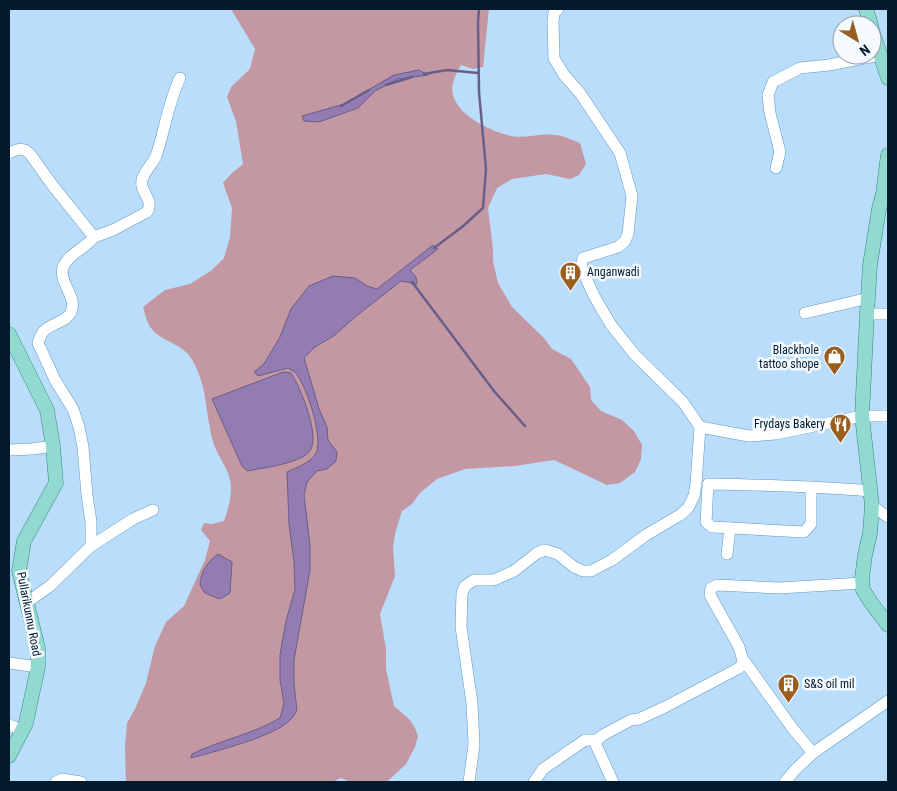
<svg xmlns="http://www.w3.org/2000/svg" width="897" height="791" font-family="'Roboto Condensed',sans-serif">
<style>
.green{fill:#c398a2}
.water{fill:#927cb1;stroke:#675f89}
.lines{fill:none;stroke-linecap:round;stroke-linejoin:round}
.stream{stroke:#675f89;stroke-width:2.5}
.minor-casing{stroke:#5d99c7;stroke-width:12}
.major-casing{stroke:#308782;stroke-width:15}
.minor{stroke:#fff;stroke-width:11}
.major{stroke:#92dad0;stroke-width:14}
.labels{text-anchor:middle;stroke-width:5;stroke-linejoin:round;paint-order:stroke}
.poi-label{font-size:12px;fill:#021a2b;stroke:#f4faff;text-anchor:start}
.street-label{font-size:12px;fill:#021a2b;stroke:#f4faff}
</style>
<rect width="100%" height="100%" fill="#b9ddfa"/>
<path class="green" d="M231,9h258l-6,58 -10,2 -12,-4c-5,9 -11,20 -8,30 6,22 38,36 58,41 14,3 29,-3 43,-1 9,0 18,5 26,8l6,21 -7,11 -9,4 -24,-5 -34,5 -15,9 -9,20 5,42v11l5,22 14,24 32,31 8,11 19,10 19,28 1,13 10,11 21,9 12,11 8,14 -1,14 -6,13 -15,11 -13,2 -53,-25 -39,6 -50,3 -28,10 -17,14 -8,11 -10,7 -6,19 -3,16 2,30 -15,38 6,35v20l8,37 16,14 5,8 3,8 -3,11 -9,17 -17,16 -4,2h-34l-10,-4 -9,4h-206l-1,-35 2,-24 8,-14 11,-26 9,-37 11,-24 18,-16 21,-46 5,-19 -9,-11 3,-7 8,1 12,-3c4,-11 7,-22 7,-33 0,-18 -13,-30 -18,-46 -8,-30 -5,-56 -22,-84 -8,-14 -31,-17 -40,-30 -4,-5 -6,-14 -8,-21l22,-17 25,-6 22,-14 12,-12 6,-21 2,-29 -9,-25 8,-9 12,-10 -7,-43 -9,-24 4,-10 19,-18 5,-20z"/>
<g class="water">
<polygon points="419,70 428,75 398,79 375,91 358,108 319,122 304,121 302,116 344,104 394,75"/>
<path d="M433,245l5,4 -28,21 6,7 1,7 -16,-3 -46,36 -20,18 -20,12 -11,11 15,51 8,18 1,13 9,12 -1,9 -9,8 -10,2 -10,11 -3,13 6,50v25l-16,90v24l3,26c-2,4 -4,8 -7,10 -14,16 -77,32 -99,38l1,-4c29,-14 61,-20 88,-36l4,-15 -4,-23v-25l6,-34 9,-32 -1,-27 -5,-38 -2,-52c9,-4 25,-10 29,-19 8,-15 -10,-69 -21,-81 -1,-1 -6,-3 -7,-4l-30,8 -4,-4 10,-8 16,-27 11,-28 18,-23 24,-10 22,2 12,8 10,3z"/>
<path d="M283,372l8,1c9,13 31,66 18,79 -11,12 -47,16 -62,19l-5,-5 -30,-67z"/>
<path d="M218,554l14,8 -2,31 -10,6 -15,-6 -5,-8c0,-12 8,-24 18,-31z"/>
</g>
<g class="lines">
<g class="stream">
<polyline points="424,74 447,70 478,73"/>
<polyline points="386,85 412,77"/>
<polyline points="341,106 369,90"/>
<polyline points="434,248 462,227 483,208 486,169 479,92 478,21 479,9"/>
<polyline points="412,282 494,391 525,426"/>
</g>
<defs>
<g id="minor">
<path d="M9,153c8,-4 14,-6 21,1l23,32 41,51 19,-7 34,-18c8,-12 -8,-20 -5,-32 2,-9 11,-16 14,-24 9,-26 12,-53 24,-78"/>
<polyline points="776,168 780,152 770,113 768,95 773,82 800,68 829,65 880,55"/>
<polyline points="805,313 869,298"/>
<polyline points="867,314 888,314"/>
<polyline points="700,427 749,436 776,434 862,416 888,416"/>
<polyline points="9,450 32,449 53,446"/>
<path d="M811,487v37l-7,8 -92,-5 -6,-5 2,-38c54,1 108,2 162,7"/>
<polyline points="872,506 888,517"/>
<polyline points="91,546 133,519 153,510"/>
<polyline points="727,554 730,528"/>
<path d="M26,603l24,-17 41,-40v-24l-4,-27 -4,-48 -4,-20 -6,-18 -18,-29 -17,-37c1,-3 3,-9 5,-11 7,-9 23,-9 28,-20 7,-15 -13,-30 -8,-45 6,-14 23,-19 31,-30"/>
<polyline points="745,662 793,729 813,753"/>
<polyline points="9,663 38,667"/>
<polyline points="9,725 22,730"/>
<polyline points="56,782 62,779 81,782"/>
<polyline points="469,782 474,745 472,703 461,627 462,593 465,586 474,580 494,580 514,571 537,553 545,550 558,554 574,567 583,571 591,571 612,560 646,535 680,515 688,508 694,496 696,484 700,427 683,402 635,355 611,325 594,296 581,267 583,258 618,247 625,241 628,234 632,196 620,153 580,93 564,75 554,58 553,21 554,13 558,9"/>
<polyline points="534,782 543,769 585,740 597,740"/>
<polyline points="613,782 596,745 597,740 603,735 631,720 639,719 665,707 739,668 745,662 743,661 739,647 710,595 711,588 717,585 779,588 862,583"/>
<polyline points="785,782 794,771 813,753 888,701"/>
</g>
<g id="major">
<polyline points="866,9 871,25"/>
<polyline points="872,30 888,78"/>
<polyline points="888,155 883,194 879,209 870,265 867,314 862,416 872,506 870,533 865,555 862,578 863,590 872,604 888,625"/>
<polyline points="9,334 47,410 53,446 56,483 24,541 19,571 38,648 38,667 26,723 9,756"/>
</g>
</defs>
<use href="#minor" class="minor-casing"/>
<use href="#major" class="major-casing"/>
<use href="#minor" class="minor"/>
<use href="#major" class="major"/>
</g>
<defs>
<symbol id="building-pin" viewBox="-11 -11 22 30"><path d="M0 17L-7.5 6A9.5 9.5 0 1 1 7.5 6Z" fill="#9a5e1f" stroke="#f4faff"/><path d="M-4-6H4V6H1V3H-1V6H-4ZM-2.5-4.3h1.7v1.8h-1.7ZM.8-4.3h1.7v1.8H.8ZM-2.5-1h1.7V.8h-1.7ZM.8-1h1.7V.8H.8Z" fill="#fff"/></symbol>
<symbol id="shop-pin" viewBox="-11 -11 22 30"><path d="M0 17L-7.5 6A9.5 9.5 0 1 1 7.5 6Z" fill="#9a5e1f" stroke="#f4faff"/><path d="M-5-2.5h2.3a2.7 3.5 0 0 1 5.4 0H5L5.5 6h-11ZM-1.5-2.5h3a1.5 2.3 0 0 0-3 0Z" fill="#fff"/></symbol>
<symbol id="restaurant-pin" viewBox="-11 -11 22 30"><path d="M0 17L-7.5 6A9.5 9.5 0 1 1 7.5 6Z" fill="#9a5e1f" stroke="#f4faff"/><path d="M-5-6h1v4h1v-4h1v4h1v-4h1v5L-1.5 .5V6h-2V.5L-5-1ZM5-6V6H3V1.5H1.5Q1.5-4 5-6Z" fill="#fff"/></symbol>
</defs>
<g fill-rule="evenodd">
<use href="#building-pin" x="558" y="260" width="25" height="34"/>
<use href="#shop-pin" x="822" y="344" width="25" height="34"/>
<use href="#restaurant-pin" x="828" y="412" width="25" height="34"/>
<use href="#building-pin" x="776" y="672" width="25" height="34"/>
</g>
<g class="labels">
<g class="poi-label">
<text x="587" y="276">Anganwadi</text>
<text x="819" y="354" text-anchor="end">Blackhole<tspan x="819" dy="14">tattoo shope</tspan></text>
<text x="825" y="428" text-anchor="end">Frydays Bakery</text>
<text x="804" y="688">S&amp;S oil mil</text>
</g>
<g class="street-label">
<text transform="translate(29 614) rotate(79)" y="4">Pullarikunnu Road</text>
</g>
</g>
<rect width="897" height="791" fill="none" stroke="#021a2b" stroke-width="20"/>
<g transform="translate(857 40) rotate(143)"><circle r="24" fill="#f4faff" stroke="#93a0aa"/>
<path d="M0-4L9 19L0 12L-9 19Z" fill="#9a5e1f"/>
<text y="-8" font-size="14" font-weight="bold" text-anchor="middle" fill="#021a2b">N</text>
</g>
</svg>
